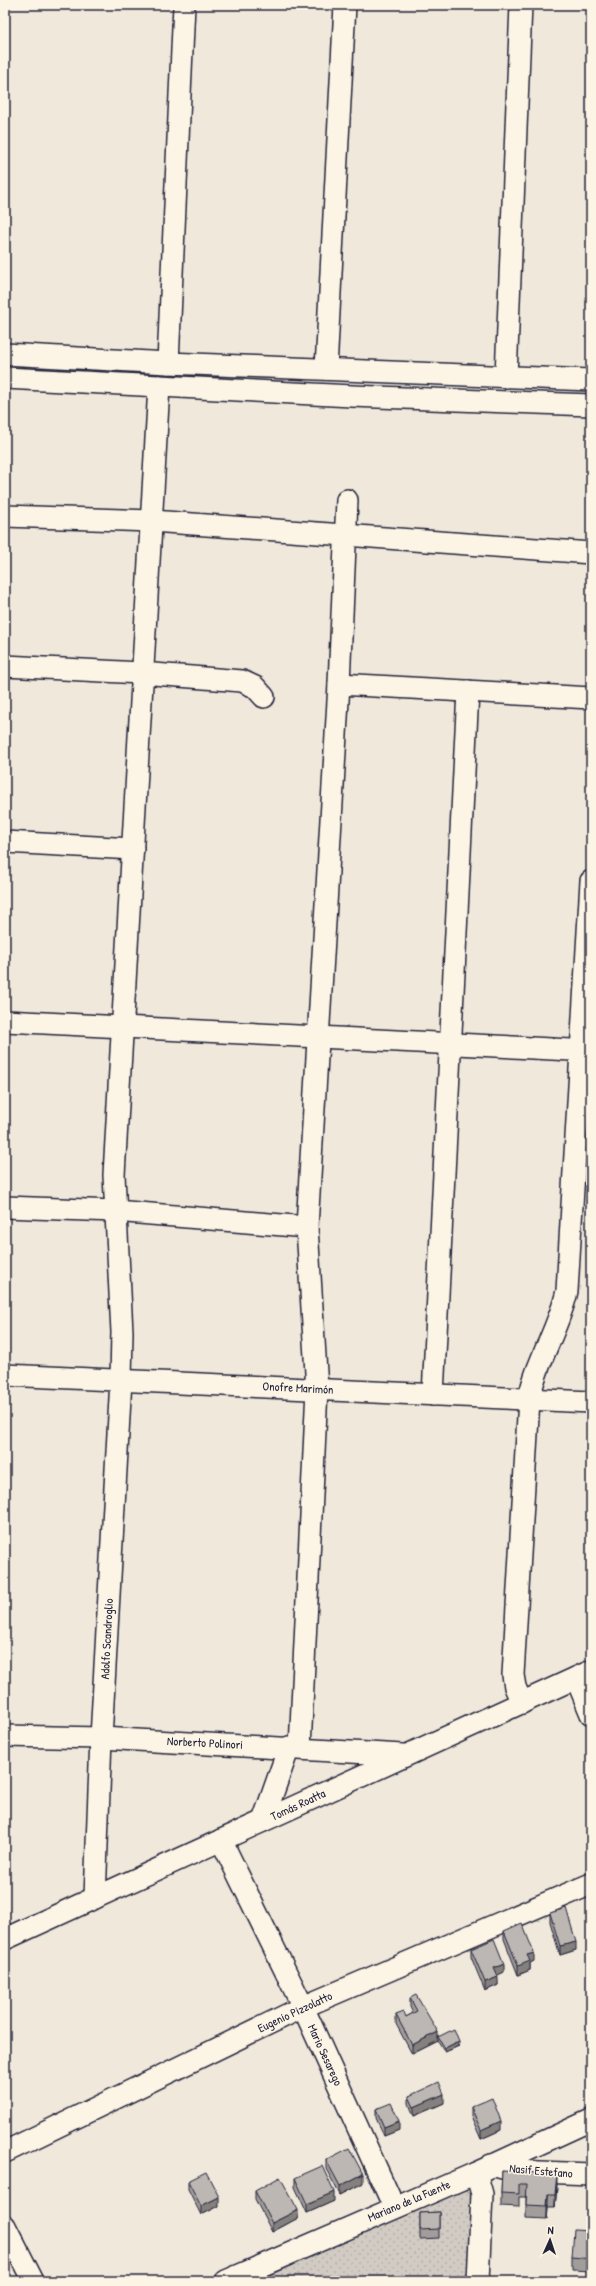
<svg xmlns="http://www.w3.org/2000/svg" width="596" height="2286" font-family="'Patrick Hand',sans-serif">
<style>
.green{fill:url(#green-dots);stroke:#7a767f}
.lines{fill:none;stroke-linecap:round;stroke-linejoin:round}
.minor-casing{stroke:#22223b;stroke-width:24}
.minor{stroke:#fcf5e5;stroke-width:21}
.wall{fill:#a29d9a;stroke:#22223b}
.shaded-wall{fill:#84807d;stroke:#22223b}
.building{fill:#bcb7b3;stroke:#22223b}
.labels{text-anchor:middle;stroke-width:3;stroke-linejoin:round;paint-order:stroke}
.street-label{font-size:12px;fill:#22223b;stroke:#fcf5e5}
</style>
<defs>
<pattern id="green-dots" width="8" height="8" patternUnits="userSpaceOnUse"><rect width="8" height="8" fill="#d1cbc3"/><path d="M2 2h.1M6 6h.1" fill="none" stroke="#b3aea8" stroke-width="1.8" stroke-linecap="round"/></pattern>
</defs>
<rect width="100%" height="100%" fill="#efe8db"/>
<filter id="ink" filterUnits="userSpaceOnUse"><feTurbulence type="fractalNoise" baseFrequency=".025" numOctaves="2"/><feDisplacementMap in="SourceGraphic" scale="8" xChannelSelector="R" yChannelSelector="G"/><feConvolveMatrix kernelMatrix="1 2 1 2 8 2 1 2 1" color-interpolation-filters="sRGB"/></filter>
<g filter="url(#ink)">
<polygon class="green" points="462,2186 474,2198 471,2281 257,2281"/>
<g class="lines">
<defs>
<g id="minor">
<polyline points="5,354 168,363 591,380"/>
<polyline points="168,363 184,5"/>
<polyline points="326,369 345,5"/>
<polyline points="506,377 521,5"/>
<polyline points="5,378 352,396 591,405"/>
<polyline points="5,516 152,521 591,553"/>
<polyline points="5,666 141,673 242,681 255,687 264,697"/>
<polyline points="339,684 591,698"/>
<polyline points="5,842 133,849"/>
<polyline points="5,1021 591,1051"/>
<polyline points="5,1207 115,1211 307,1227"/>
<polyline points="5,1375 591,1402"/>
<polyline points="433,1395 468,691"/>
<polyline points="576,1678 591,1714"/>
<path d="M522,1703l-7,-16 -2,-12 16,-276c7,-37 30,-71 38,-108l24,-410"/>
<polyline points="5,1736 101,1738 403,1755"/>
<polyline points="300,1748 317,1389 307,1227 339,684 347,500"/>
<polyline points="263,1821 289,1747"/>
<polyline points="221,1840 303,2007 394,2207"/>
<polyline points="95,1898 101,1738 121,1380 122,1332 114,1175 159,386"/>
<polyline points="5,1939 591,1671"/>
<polyline points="5,2152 303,2007 591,1884"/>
<polyline points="491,2165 515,2171 591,2174"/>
<polyline points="476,2173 482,2194 478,2281"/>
<polyline points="5,2226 33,2281"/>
<polyline points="226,2281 476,2173 591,2120"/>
</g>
</defs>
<use href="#minor" class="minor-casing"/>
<use href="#minor" class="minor"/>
</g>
<g class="wall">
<polygon points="550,1913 576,1950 560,1955 550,1922"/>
<polygon points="504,1931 534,1961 530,1963 530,1970 518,1975 504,1939"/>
<polygon points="471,1949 504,1972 497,1975 498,1985 485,1991 471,1957"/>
<polygon points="410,1998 438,2037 459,2046 445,2052 438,2041 412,2054 396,2024 396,2015 406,2017 413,2013 410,2007"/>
<polygon points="409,2096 444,2103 414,2116 409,2104"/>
<polygon points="471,2107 501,2130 481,2139 471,2116"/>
<polygon points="376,2109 399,2130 384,2136 376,2118"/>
<polygon points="326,2160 363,2183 340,2195 326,2169"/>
<polygon points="502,2171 557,2187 555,2207 548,2207 547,2219 526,2218 526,2197 519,2197 519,2207 501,2206 501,2193"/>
<polygon points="295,2178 334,2201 307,2213 295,2187"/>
<polygon points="188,2181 219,2206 201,2215 188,2189"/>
<polygon points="255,2191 298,2218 272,2232 255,2199"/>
<polygon points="439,2212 439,2238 420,2239 420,2213"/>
<polygon points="591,2231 591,2271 572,2270 572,2257"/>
</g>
<g class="shaded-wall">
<polygon points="576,1942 576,1950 560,1955 560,1946"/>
<polygon points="534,1953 534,1961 530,1963 530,1970 518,1975 518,1966 527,1955"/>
<polygon points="504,1964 504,1972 494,1977 494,1968"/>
<polygon points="498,1977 498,1985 485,1991 485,1982"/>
<polygon points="438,2032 438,2041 412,2054 412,2045"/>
<polygon points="459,2041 459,2046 445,2052 445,2048"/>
<polygon points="444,2094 444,2103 414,2116 414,2107"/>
<polygon points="399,2121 399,2130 384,2136 384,2127"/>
<polygon points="501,2121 501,2130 481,2139 481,2130"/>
<polygon points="363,2174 363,2183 340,2195 340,2186"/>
<polygon points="557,2174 557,2187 555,2207 555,2194"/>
<polygon points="334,2192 334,2201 307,2213 307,2204"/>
<polygon points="548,2194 548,2207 547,2219 547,2206"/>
<polygon points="219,2197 219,2206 201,2215 201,2206"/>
<polygon points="298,2210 298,2218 272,2232 272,2223"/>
</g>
<g class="building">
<polygon points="566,1908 576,1942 560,1946 550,1913"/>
<polygon points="522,1923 534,1953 527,1955 530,1961 518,1966 504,1931"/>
<polygon points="494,1939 504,1964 494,1968 498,1977 485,1982 471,1949"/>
<polygon points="416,1995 438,2032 412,2045 396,2015 404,2012 406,2017 417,2011 410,1998"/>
<polygon points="454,2029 459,2041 445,2048 438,2037"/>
<polygon points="439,2082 444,2094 414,2107 409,2096"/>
<polygon points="492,2098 501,2121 481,2130 471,2107"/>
<polygon points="391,2103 399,2121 384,2127 376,2109"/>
<polygon points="349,2148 363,2174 340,2186 326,2160"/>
<polygon points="322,2166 334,2192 307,2204 295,2178"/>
<polygon points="502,2171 557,2174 555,2194 548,2194 547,2206 526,2205 527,2184 519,2184 519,2194 501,2193"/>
<polygon points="206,2172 219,2197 201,2206 188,2181"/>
<polygon points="280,2177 298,2210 272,2223 255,2191"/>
<polygon points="439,2212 439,2229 420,2230 420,2213"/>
<polygon points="574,2230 591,2231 591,2259 572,2257"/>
</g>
</g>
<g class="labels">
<g class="street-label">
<text transform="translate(298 1388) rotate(3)" y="4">Onofre Marimón</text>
<text transform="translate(107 1639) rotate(-87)" y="4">Adolfo Scandroglio</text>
<text transform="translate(205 1743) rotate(3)" y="4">Norberto Polinori</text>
<text transform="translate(298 1805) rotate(-25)" y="4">Tomás Roatta</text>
<text transform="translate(295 2012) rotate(-25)" y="4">Eugenio Pizzolatto</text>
<text transform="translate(325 2055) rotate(65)" y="4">Mario Sesarego</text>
<text transform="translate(541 2171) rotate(5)" y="4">Nasif Estefano</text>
<text transform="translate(409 2201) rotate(-23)" y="4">Mariano de la Fuente</text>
</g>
</g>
<rect width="596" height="2286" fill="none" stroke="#fcf5e5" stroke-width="20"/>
<rect x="10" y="10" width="576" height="2266" fill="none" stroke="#22223b" stroke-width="1.5" filter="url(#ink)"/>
<g transform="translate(550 2240) rotate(3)" stroke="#fcf5e5" stroke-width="3" paint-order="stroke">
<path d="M0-3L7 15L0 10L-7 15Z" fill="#22223b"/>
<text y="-6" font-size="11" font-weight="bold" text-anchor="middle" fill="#22223b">N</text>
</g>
</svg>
